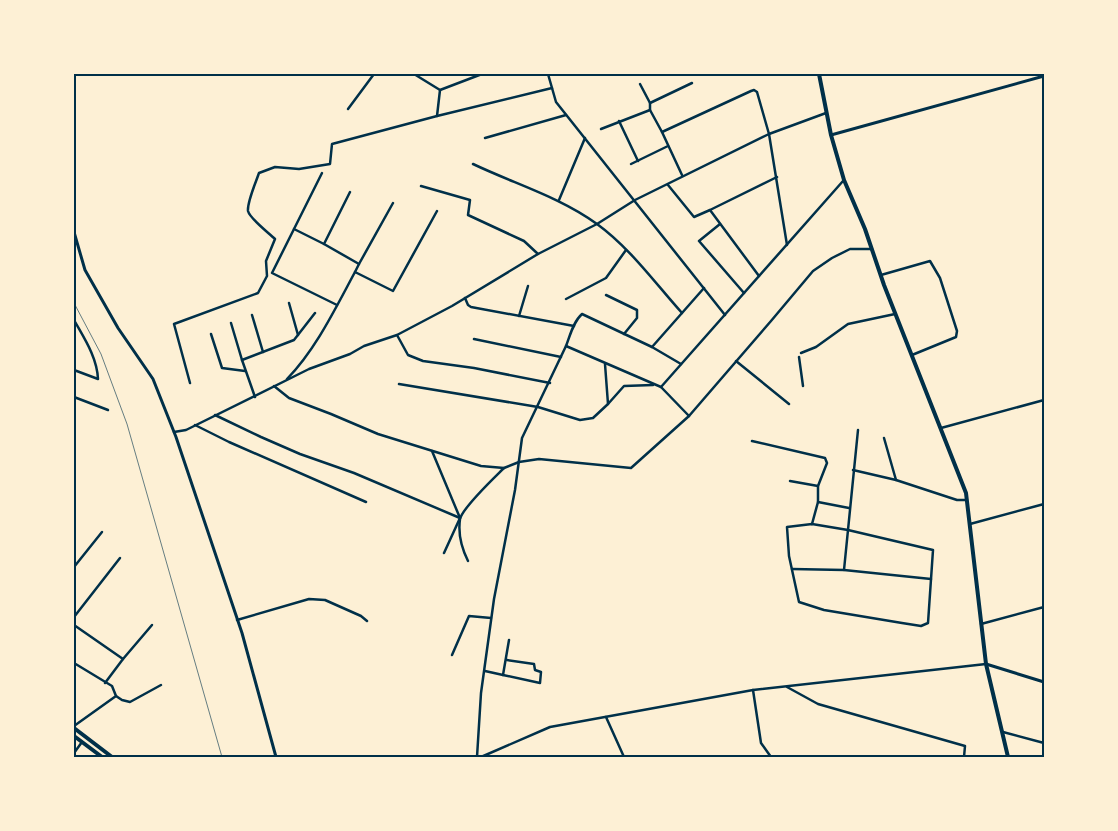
<svg xmlns="http://www.w3.org/2000/svg" width="1118" height="831" font-family="Poppins,sans-serif">
<style>
.lines{fill:none;stroke-linecap:round;stroke-linejoin:round}
.minor{stroke:#003049;stroke-width:2.5}
.tertiary{stroke:#003049;stroke-width:3}
.secondary{stroke:#003049;stroke-width:3}
.primary{stroke:#003049;stroke-width:4}
.trunk{stroke:#003049;stroke-width:4}
.rail{stroke:#657d81;stroke-width:1}
.neatline{fill:none;stroke:#003049;stroke-width:2}
</style>
<rect width="100%" height="100%" fill="#fdf0d5"/>
<g class="lines">
<g class="minor">
<polyline points="414,74 440,90 437,116"/>
<polyline points="548,74 556,102 725,315"/>
<polyline points="640,84 650,103 650,110 662,132 682,175"/>
<polyline points="440,90 482,74"/>
<polyline points="650,103 692,83"/>
<polyline points="348,109 374,74"/>
<polyline points="619,121 638,161"/>
<polyline points="601,129 650,110"/>
<polyline points="662,132 751,91 754,90 757,92 769,134 787,245"/>
<polyline points="485,138 566,115"/>
<path d="M473,164c42,20 87,33 124,60 33,24 58,59 85,89l22,-25"/>
<polyline points="631,164 668,146"/>
<polyline points="322,173 294,229 324,244"/>
<polyline points="668,185 694,217 710,210 759,276"/>
<polyline points="421,186 470,200 468,215 524,241 538,254"/>
<polyline points="350,192 324,244 359,264 355,272"/>
<polyline points="559,200 585,138"/>
<polyline points="710,210 777,177"/>
<polyline points="720,224 699,241 744,293"/>
<polyline points="294,229 272,273 337,305"/>
<polyline points="359,264 393,203"/>
<polyline points="881,275 930,261 940,278 957,331 956,337 912,355"/>
<polyline points="606,295 637,310 637,318 624,334"/>
<polyline points="465,298 468,305 471,307 574,326"/>
<polyline points="566,299 606,278 626,250"/>
<polyline points="289,303 298,335"/>
<polyline points="252,315 263,352"/>
<polyline points="519,316 528,286"/>
<path d="M74,320c10,18 23,37 24,59l-24,-9"/>
<polyline points="231,323 242,360 255,397"/>
<polyline points="211,334 222,368 245,371"/>
<polyline points="397,335 408,355 423,361 474,368 550,383"/>
<polyline points="474,339 561,357"/>
<path d="M566,346c4,-10 7,-24 16,-32l70,33 29,17"/>
<polyline points="652,347 682,313"/>
<polyline points="801,353 816,347 848,324 895,314"/>
<polyline points="799,357 803,386"/>
<polyline points="242,360 294,340 315,313"/>
<polyline points="736,361 789,404"/>
<path d="M287,379c29,-30 48,-70 68,-107l38,19 44,-80"/>
<path d="M190,383l-16,-59 84,-31 9,-17 -1,-15 9,-22c-6,-6 -25,-20 -27,-28 -1,-9 8,-29 11,-38l16,-6 24,2 31,-5 2,-20 105,-28 115,-28"/>
<polyline points="399,384 538,407 580,420 593,418 608,404 605,364"/>
<polyline points="274,386 289,398 331,414 378,434 481,466 504,468 519,462 539,459 631,468 689,416 771,321 813,271 832,258 850,249 872,249"/>
<polyline points="661,387 689,416"/>
<polyline points="74,397 108,410"/>
<polyline points="608,404 624,386 653,385"/>
<polyline points="215,415 261,437 300,454 354,473 460,518"/>
<polyline points="195,425 229,442 366,502"/>
<polyline points="941,428 1044,400"/>
<polyline points="174,432 186,430 309,369 350,354 364,346 397,335 452,306 538,254 597,224 635,200 769,134 826,113"/>
<polyline points="884,438 896,480"/>
<polyline points="752,441 825,458 827,463 818,486 818,502 812,524"/>
<polyline points="432,451 460,518 444,553"/>
<polyline points="853,470 896,480 957,500 967,500"/>
<polyline points="790,481 818,486"/>
<polyline points="818,502 849,508"/>
<polygon points="812,524 848,530 933,550 928,623 921,626 902,623 824,610 799,602 789,556 787,527"/>
<polyline points="970,524 1044,504"/>
<path d="M468,561c-6,-12 -10,-28 -8,-42 3,-12 34,-41 44,-51"/>
<polyline points="74,567 102,532"/>
<polyline points="792,569 844,570 931,579"/>
<polyline points="844,570 858,430"/>
<polyline points="74,617 120,558"/>
<polyline points="237,620 309,599 325,600 361,616 367,621"/>
<polyline points="981,624 1044,607"/>
<polyline points="74,625 123,659 105,683"/>
<polyline points="452,655 469,616 491,618"/>
<polyline points="123,659 152,625"/>
<polyline points="74,663 112,686 116,696 74,726"/>
<polyline points="485,671 503,675 509,640"/>
<polyline points="503,675 540,683 541,672 535,670 534,664 507,660"/>
<polyline points="787,687 818,704 965,746 964,757"/>
<polyline points="753,690 761,743 771,757"/>
<polyline points="116,696 122,700 130,702 161,685"/>
<polyline points="606,717 624,757"/>
<polyline points="1003,732 1044,743"/>
<polyline points="74,753 82,742"/>
<polyline points="477,757 481,693 494,599 515,490 522,438 566,346 661,387 843,181"/>
<polyline points="481,757 550,727 753,690 986,664"/>
</g>
<g class="tertiary">
<polyline points="74,232 85,270 118,328 153,379 176,437 242,633 276,757"/>
<polyline points="986,664 1044,682"/>
</g>
<polyline class="secondary" points="831,135 1044,76"/>
<polyline class="primary" points="819,74 831,135 844,180 865,229 884,285 966,493 986,664 1008,757"/>
<g class="trunk">
<polyline points="74,728 112,757"/>
<polyline points="74,736 102,757"/>
</g>
<polyline class="rail" points="74,303 101,354 127,424 222,757"/>
</g>
<rect width="1118" height="831" fill="none" stroke="#fdf0d5" stroke-width="150"/>
<rect x="75" y="75" width="968" height="681" class="neatline"/>
</svg>
